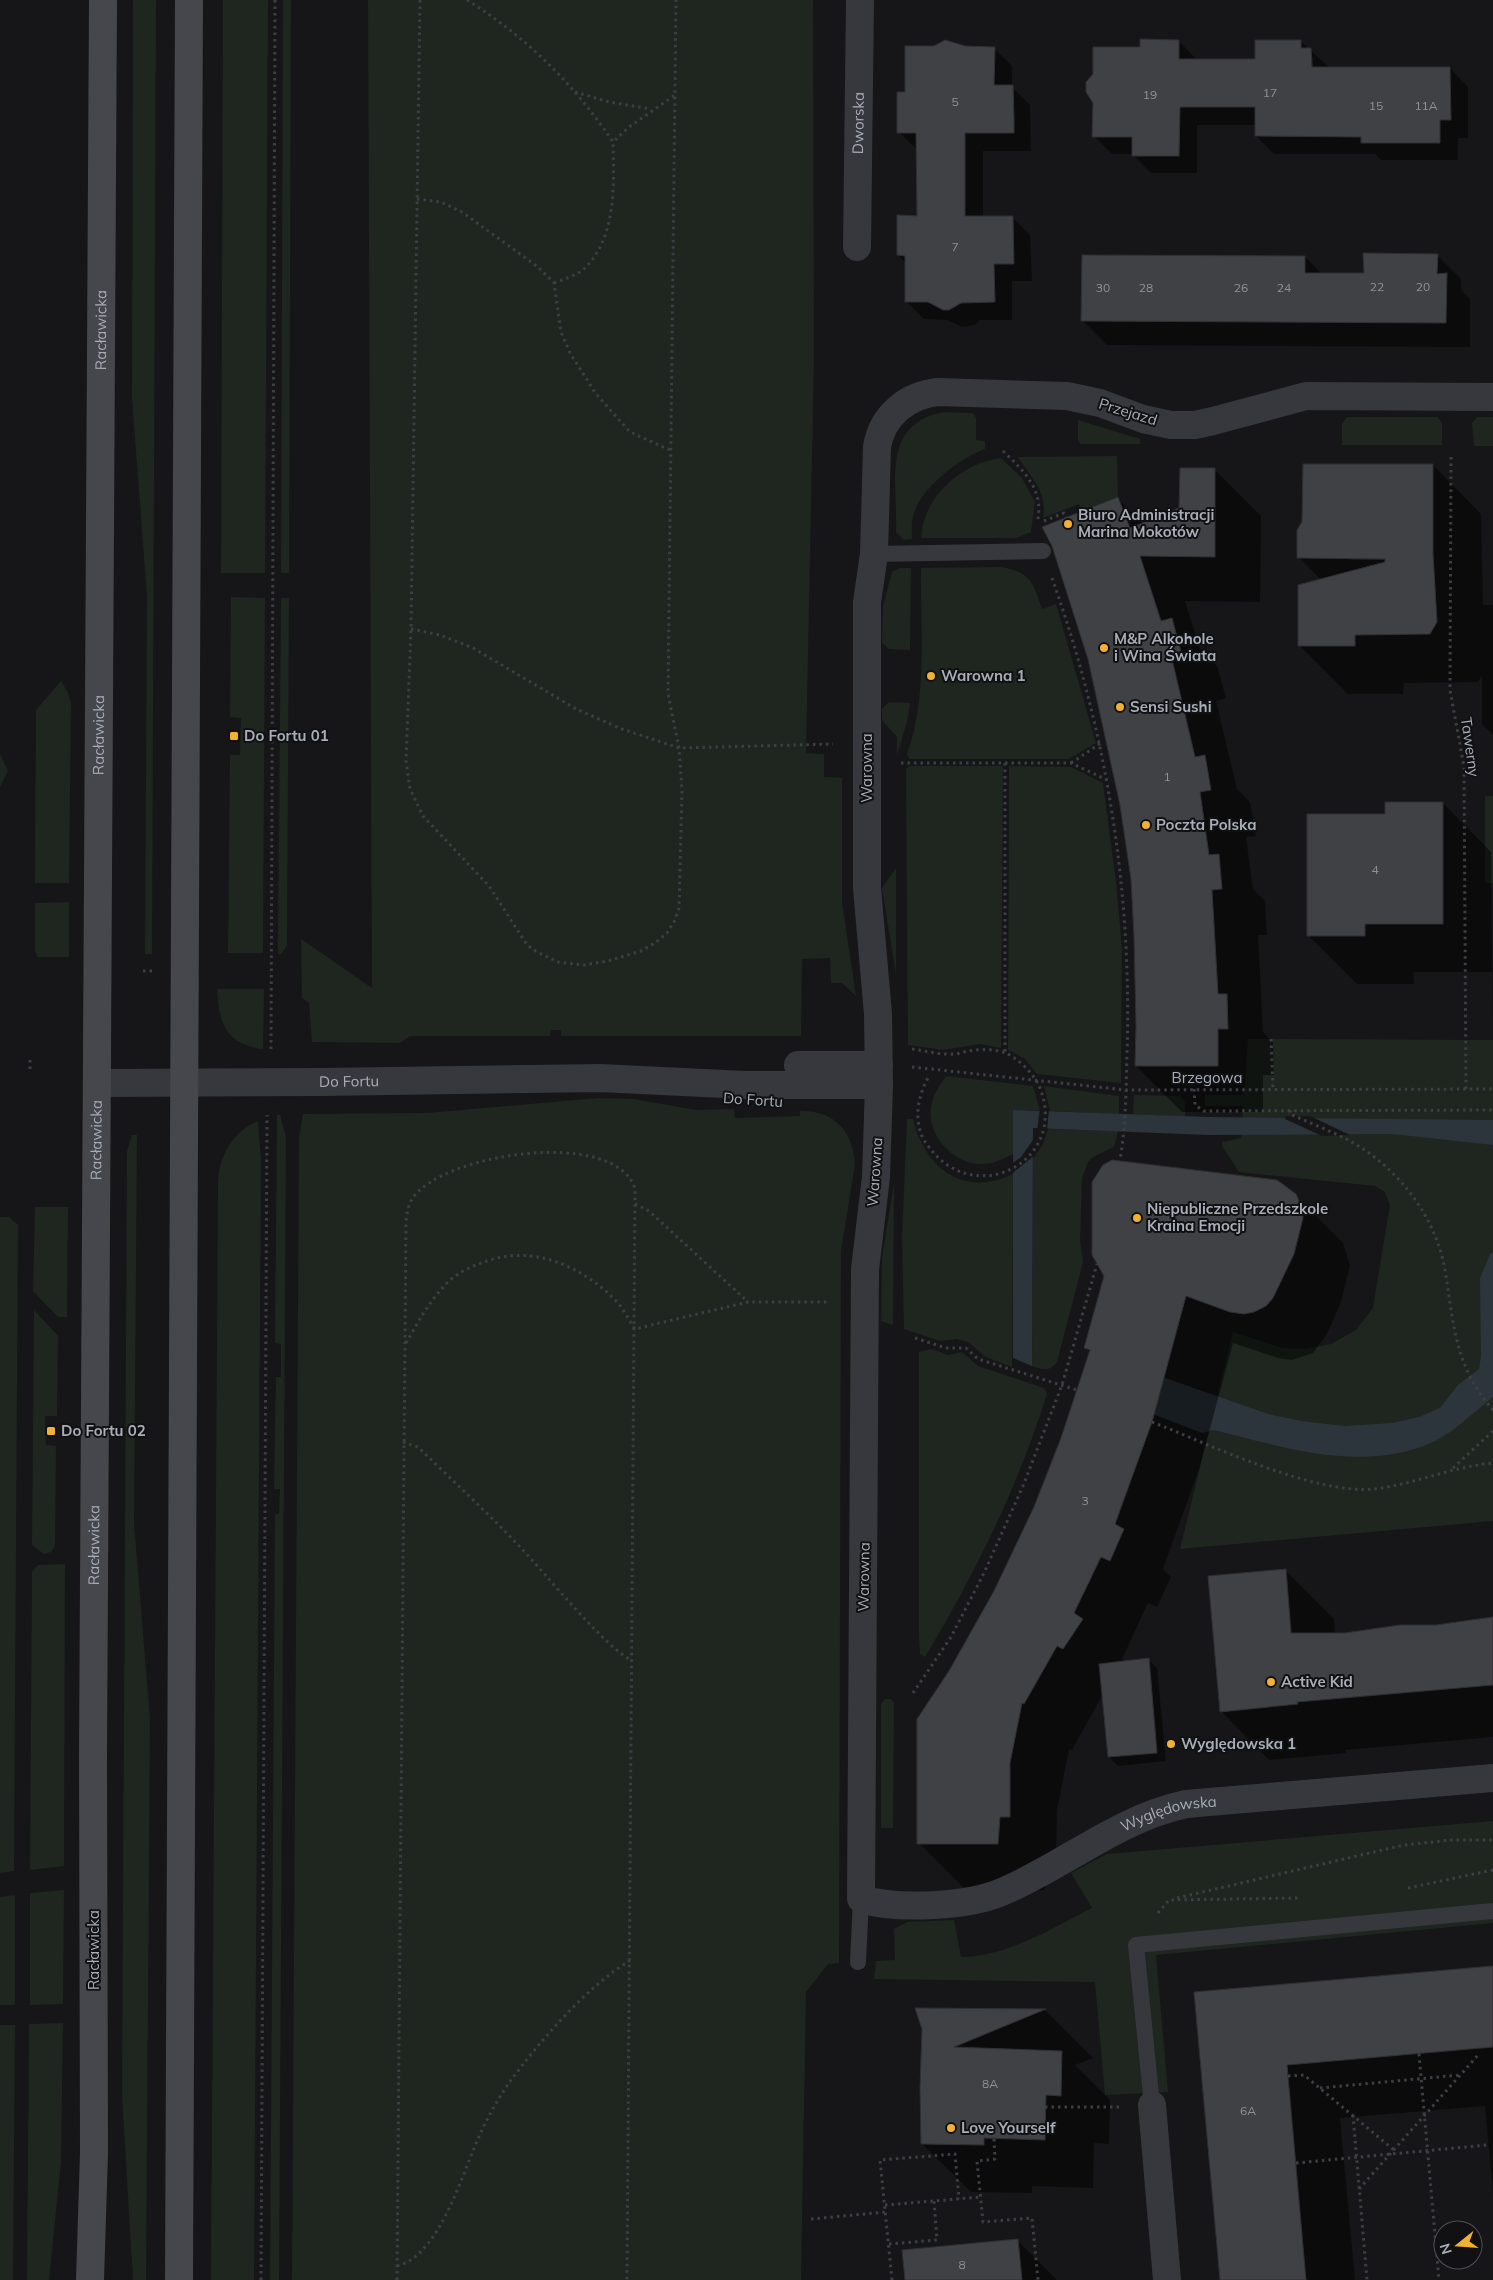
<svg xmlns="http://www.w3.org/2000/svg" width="1493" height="2280" font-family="Mulish,sans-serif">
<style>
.green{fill:#1e261f}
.water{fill:#2c353c}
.pier{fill:#161618}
.shadow{fill:#0007;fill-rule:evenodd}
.building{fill:#404145;stroke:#303034}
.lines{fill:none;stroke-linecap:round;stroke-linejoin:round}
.path{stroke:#3d3f44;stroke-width:3;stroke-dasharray:2.5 4;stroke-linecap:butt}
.service{stroke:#37383d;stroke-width:16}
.minor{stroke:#37383d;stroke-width:28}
.secondary{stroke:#45474d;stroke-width:28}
.poi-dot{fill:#f2b134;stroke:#111113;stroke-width:2}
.labels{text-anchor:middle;stroke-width:4;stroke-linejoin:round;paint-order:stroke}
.number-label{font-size:12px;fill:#8e929b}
.street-label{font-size:15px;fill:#a8adb8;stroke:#111113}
.poi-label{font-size:15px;font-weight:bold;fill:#a8adb8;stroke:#111113;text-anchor:start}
</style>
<rect width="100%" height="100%" fill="#161618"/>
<g class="green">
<polygon points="133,0 156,0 152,954 145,954 147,596 132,399"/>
<polygon points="223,0 268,0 265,573 221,573"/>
<polygon points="283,0 291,0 289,573 281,573"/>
<polygon points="368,0 813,0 814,358 806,753 824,754 824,777 842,778 842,902 856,996 842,983 831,983 830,958 802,959 801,1036 561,1036 561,1030 551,1030 550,1036 410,1036 400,1043 312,1042 309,1003 302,998 301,939 372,988"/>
<path d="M943,412l30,1 3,5v22l9,1v8c-26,10 -64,38 -72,67 -2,7 -1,16 -1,23l-8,1 -8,-8c2,-49 -16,-107 47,-120z"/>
<polygon points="1347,417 1438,417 1442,424 1442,445 1342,445 1342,424"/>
<polygon points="1477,417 1493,417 1493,446 1474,446 1472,423"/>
<polygon points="1078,420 1140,439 1140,444 1081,444 1078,440"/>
<path d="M1117,456l1,41 -36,14 -3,-7 -36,14c5,-27 -13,-41 -25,-61z"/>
<path d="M1001,458l21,20 13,24 -4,30 -15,6h-95c2,-42 41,-75 80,-80z"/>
<path d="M1001,567c30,5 32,16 41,42l14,-5 40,139 -27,16h-160l-2,-5c21,-57 13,-126 14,-186z"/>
<polygon points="900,568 911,568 910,650 889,649 882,643 883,606 892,572"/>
<polygon points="231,597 265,598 263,953 228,953 230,755 240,755 241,718 230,717"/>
<polygon points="281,598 289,598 287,946 281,954 278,954"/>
<polygon points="61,681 68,693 71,704 69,883 35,883 36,710"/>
<polygon points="889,702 910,703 907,722 897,755 897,737 882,720 882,709"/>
<polygon points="0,754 8,771 0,787"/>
<polygon points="910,766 1003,766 1001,1048 980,1044 943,1050 908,1045 906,773 906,769"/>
<polygon points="1009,766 1071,767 1103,783 1116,882 1122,949 1121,1083 1037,1074 1025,1059 1008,1050"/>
<rect x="1485" y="796" width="8" height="87"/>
<polygon points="896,868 896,974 882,888"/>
<polygon points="69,902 69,957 38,957 35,951 35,903"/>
<path d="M217,989h47l-1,60c-38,-5 -44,-26 -46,-60z"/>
<polygon points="1248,1039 1493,1040 1493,1521 1180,1549 1233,1332 1282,1348 1305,1349 1331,1344 1356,1330 1373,1308 1390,1205 1385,1192 1375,1186 1239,1172 1222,1146 1222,1142 1241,1138 1243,1106 1205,1106 1205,1095 1244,1095"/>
<path d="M946,1076l87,10 7,24h-27v44c-10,5 -21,11 -33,10 -28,-1 -53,-29 -49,-57 2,-12 8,-21 15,-31z"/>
<polygon points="1044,1086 1119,1096 1119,1114 1050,1111"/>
<polygon points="1134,1095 1180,1096 1185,1102 1185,1117 1133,1114"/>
<path d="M598,1098l36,1 62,11 38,-1 1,9 65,-2v-5c34,-1 53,20 55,53l-14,87 -2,712 -11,1 -22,28 -5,288h-509l7,-1142 4,-24 124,-1z"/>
<polygon points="277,1115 280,1115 286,1137 279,2280 270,2280 275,1514 279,1514 280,1489 274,1489 276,1377 281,1377 281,1344 275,1343"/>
<path d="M907,1119h6c12,49 50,79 100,55l-1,193 -26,-10 -18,-15 -11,-3 -17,2 -36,-12 -2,-92z"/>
<path d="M258,1121l3,39 -7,1120h-43l7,-1100c2,-26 16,-49 40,-59z"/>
<path d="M1048,1129l70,2 -4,16 -21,10 -5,5 -6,16 -2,63 3,21 -26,100c-8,10 -14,8 -25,4l1,-207 10,-15z"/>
<polygon points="132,1135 137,1135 134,1523 150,1719 146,2280 133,2280 122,2094 127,1151"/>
<polygon points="894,1184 893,1325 881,1321 882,1257"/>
<polygon points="35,1207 68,1207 67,1317 58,1317 33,1291"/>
<polygon points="0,1217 9,1217 18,1225 14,1871 0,1873"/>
<polygon points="34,1310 58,1336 57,1416 45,1416 46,1445 56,1446 55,1546 51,1552 44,1554 32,1545"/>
<path d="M932,1349l16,6 14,-3 16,14 66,22 3,6c-29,93 -72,180 -122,263l-5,-3 -1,-18v-284z"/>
<polygon points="65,1564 64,1866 30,1870 32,1572 38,1565"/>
<polygon points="885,1699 891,1699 894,1703 893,1828 881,1828 881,1704"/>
<path d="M1493,1821v102l-337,32 12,137 -63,3 -10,-113 -221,-3 2,-18 19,-1 -1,-31 13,-7 47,-2 7,37c48,-1 89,-28 131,-49l-21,-35 36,-19z"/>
<polygon points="64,1890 63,2004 30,2005 30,1893"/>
<polygon points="15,1895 15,2005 0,2005 0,1897"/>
<polygon points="63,2023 61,2161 49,2280 27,2280 29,2024"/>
<polygon points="0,2025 15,2025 13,2280 0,2280"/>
</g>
<g class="water">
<polygon points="1013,1110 1208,1117 1493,1120 1493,1145 1393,1134 1208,1135 1033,1128 1032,1366 1013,1358"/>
<path d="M1493,1252v145c-18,14 -41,37 -62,46 -69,30 -148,4 -218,-13l-11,3 -119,-46 11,-34 174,61 33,7 43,5 48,-3 27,-6 21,-9 18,-23 21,-16 2,-13 -1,-78 10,-24z"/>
</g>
<g class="pier">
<polygon points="1040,1108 1049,1109 1047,1131 1037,1131"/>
<polygon points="1286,1116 1310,1116 1350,1135 1322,1136 1285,1119"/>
<polygon points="1035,1137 1035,1155 1010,1175 1010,1165 1021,1157"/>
</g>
<g class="shadow">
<path d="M1179,41l18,19h60l43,-19 29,26 121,1 18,19v51h-10v22h-77l-6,-6h-101l-18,-18v-11h-59v48h-46l-19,-19h-20l-18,-18 47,-88zM1310,57h3v16z"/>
<polygon points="965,47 994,48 1012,66 1012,87 1030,105 1031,151 983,151 983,217 1012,217 1030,235 1032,281 1012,281 1012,320 980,320 975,325 962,327 947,320 924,319 906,301 906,263 898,255 918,217 917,150 899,132 906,94"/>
<polygon points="1437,255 1461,279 1461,290 1470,299 1470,347 1107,345 1082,320 1305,257 1322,274 1365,275"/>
<path d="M1433,465l48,49 2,91h10v130l-11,-11v-49l-4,7 -74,1 -1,11h-55l-49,-49 22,-65 -22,-23zM1351,557l40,1v2h-40z"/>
<polygon points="1215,470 1261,516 1260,602 1185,601 1200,649 1217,666 1221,680 1226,698 1216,701 1237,789 1250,802 1256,836 1246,837 1253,889 1265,901 1267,935 1258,935 1263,1032 1273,1042 1274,1075 1263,1075 1263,1112 1182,1112 1136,1066 1137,970 1117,498 1143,524 1180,509"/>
<polygon points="1443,803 1491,852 1493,1030 1492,972 1413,972 1414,984 1357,984 1308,935 1386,815"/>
<polygon points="1113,1161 1295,1195 1343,1243 1350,1266 1341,1302 1327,1334 1313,1353 1292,1360 1278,1358 1233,1343 1199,1469 1163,1569 1171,1577 1157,1607 1148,1603 1122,1659 1125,1662 1148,1659 1157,1668 1166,1761 1118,1766 1109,1757 1103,1694 1072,1750 1069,1749 1057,1811 1056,1863 1047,1864 1045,1890 966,1890 919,1843 950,1672 995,1592 1035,1508 1062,1438 1090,1353 1086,1348 1106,1276 1093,1182 1098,1173"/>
<polygon points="1285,1570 1334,1619 1335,1634 1436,1626 1493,1618 1493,1737 1345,1750 1346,1753 1269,1760 1221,1711"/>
<polygon points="1493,1967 1493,2194 1485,2106 1340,2118 1355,2280 1222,2280 1196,1993"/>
<polygon points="917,2009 1045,2010 1093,2058 1075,2065 1110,2100 1109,2144 1094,2143 1093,2188 1032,2186 1032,2193 971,2192 922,2144 923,2029"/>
<polygon points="1018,2241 1057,2280 906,2280"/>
</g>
<g class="building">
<polygon points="1140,39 1179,40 1179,59 1255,59 1255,40 1301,40 1301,48 1311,48 1312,67 1450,67 1451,120 1440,120 1440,143 1361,143 1361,137 1255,136 1255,107 1180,107 1179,156 1132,156 1132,137 1092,137 1093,103 1086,92 1086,82 1093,74 1093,47 1140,47"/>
<polygon points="945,40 965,46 995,47 994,85 1013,85 1014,118 1014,133 965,133 965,216 1013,216 1014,264 994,264 995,302 961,303 949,310 943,310 928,302 905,302 905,256 897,255 897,215 917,216 916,133 897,133 897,92 905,92 905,46 934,46"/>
<polygon points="1363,253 1438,254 1437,274 1447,273 1446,323 1081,321 1082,255 1305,256 1305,273 1364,273"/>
<polygon points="1303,464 1433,464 1433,553 1437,622 1430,634 1355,635 1355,646 1298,646 1298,585 1385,562 1385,559 1297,558 1297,530 1302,522"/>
<polygon points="1180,468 1215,468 1215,557 1140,556 1161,621 1172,618 1181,652 1171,655 1195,757 1205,755 1211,790 1200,792 1209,855 1219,854 1222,889 1212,890 1218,994 1227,994 1228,1029 1218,1029 1218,1066 1135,1066 1136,1026 1134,936 1131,879 1120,805 1088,659 1052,546 1042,527 1118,497 1130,528 1179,508"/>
<polygon points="1385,802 1443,802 1443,924 1365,924 1365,936 1307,936 1307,814 1385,814"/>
<polygon points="1112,1160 1277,1180 1296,1194 1301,1205 1303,1218 1294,1254 1273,1298 1266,1306 1254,1312 1244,1314 1230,1312 1186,1296 1152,1422 1115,1524 1124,1529 1110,1561 1101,1557 1074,1613 1083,1619 1063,1649 1057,1646 1024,1704 1022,1703 1010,1763 1010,1817 1000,1817 998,1844 917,1844 917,1719 949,1671 994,1591 1034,1507 1061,1438 1090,1350 1084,1348 1104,1276 1092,1255 1092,1182 1103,1165"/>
<polygon points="1286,1569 1291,1633 1345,1633 1400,1625 1436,1625 1493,1617 1493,1685 1297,1702 1298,1704 1220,1712 1208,1576"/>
<polygon points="1149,1658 1157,1753 1108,1757 1099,1664"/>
<polygon points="1493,1966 1493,2047 1287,2065 1306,2280 1220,2280 1194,1992"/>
<polygon points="915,2008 1046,2009 954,2047 1062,2051 1061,2096 1046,2095 1045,2140 984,2138 984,2145 921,2144 920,2088 922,2029"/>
<polygon points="1018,2239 1022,2280 905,2280 902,2250"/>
</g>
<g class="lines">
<g class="path">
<polyline points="420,0 411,629 406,761 410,789 423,816 489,886 527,945 537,952 558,962 583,965 608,961 641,951 655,943 667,933 675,920 679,908 682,790 679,748 668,694 676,0"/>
<path d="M467,0c58,36 108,85 146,142l16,-15 46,-32"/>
<polyline points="575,92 609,102 651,109"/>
<polyline points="417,199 441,202 462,212 538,267 554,283 561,332 570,353 596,394 630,432 670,450"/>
<path d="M554,283c10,-4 24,-8 31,-15 32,-32 29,-85 28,-126"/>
<path d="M1003,451c22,21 42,40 34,72"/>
<polyline points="1451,457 1450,690 1464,767 1466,1089"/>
<polyline points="1044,521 1064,513 1066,518"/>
<path d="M1052,578c55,155 80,312 75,476 -1,36 -1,71 -7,106"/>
<polyline points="411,629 440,635 473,648 576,709 622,729 679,748 833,744"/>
<polyline points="901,763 1071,763 1107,780"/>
<polyline points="1005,763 1005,1053"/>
<polyline points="1071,763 1101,743"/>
<polyline points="143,971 152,971"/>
<polyline points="1271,1039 1273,1089"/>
<polyline points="271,1049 275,0"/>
<path d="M912,1049c14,2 28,6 42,5 5,0 9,-2 14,-3 12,-2 27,-2 38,2 14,7 28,21 34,35 29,74 -68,124 -114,55 -13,-18 -9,-46 2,-65"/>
<polyline points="30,1060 30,1071"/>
<polyline points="912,1067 1126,1090 1493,1089"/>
<polyline points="1194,1089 1195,1105 1204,1111 1493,1110"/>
<path d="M1290,1110v4c20,9 41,17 60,27 50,28 88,78 96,135 8,52 10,92 47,134"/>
<polyline points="635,1204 649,1211 748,1302"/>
<polyline points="915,1338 946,1348 966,1348 978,1359 1077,1390"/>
<path d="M406,1343c12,-21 24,-43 41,-60 11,-11 25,-17 40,-22 48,-17 98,7 131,42 7,8 11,18 17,26l113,-27h82"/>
<path d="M1152,1422c57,22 162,73 222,67 41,-5 77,-22 119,-26"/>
<path d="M403,1442l15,5c35,34 71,67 104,102 21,22 87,103 110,111"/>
<polyline points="1453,1468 1493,1431"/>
<polyline points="913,1693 951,1637 984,1573 1023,1486 1062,1385 1097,1264"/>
<polyline points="1408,1888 1493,1870"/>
<polyline points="1177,1898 1404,1845 1451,1840 1493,1840"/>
<polyline points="1158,1913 1169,1900 1300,1898"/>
<polyline points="1419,2054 1439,2280"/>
<polyline points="1288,2076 1304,2075 1394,2150"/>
<polyline points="1320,2088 1460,2075"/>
<polyline points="1045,2107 1119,2107"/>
<polyline points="1353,2115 1367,2280"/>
<polyline points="994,2139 995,2159 977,2161 983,2222 1032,2218 1038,2280"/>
<polyline points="1296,2163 1487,2145"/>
<polyline points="1359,2189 1479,2054"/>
<polyline points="885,2205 981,2197"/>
<polyline points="811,2219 886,2212"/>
<polyline points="889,2244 937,2240 934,2201"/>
<path d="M397,2266c44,-11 66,-96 84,-134 8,-17 17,-33 28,-49 29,-40 79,-98 122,-123"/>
<polyline points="261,2280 267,1115"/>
<path d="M397,2280l9,-1059c1,-8 2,-15 6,-22 30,-46 204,-72 223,-10l-8,1091"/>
<polyline points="892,2280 880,2160 955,2154 959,2199"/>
</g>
<g class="service">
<polyline points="874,554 1043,551"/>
<polyline points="858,1962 861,1899"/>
<polyline points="1152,2105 1136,1945 1493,1911"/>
</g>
<g class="minor">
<path id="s1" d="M857,247l3,-247"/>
<path id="s2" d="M1493,397l-187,-1 -93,25 -18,4h-24l-28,-6 -43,-16 -33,-7 -129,-4c-31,3 -56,24 -61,55l-3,107 -7,48v286l11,126 1,71 -3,92 -11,92 -4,630c36,11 108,8 143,-8 63,-27 113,-72 182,-87l307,-26"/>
<polyline points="798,1065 879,1065"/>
<path id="s3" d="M99,1083l223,-1 278,-4 145,7h134"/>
<polyline points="1152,2105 1167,2280"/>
</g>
<g class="secondary">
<path id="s4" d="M90,2280l4,-127 -1,-399 10,-1754"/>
<polyline points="179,2280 189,0"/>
</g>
</g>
<g class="poi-dot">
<circle cx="1068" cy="524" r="5"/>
<circle cx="1104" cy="648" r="5"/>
<circle cx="931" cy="676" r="5"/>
<circle cx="1120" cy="707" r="5"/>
<rect x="229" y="731" width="10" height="10" rx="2.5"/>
<circle cx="1146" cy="825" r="5"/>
<circle cx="1137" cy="1218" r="5"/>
<rect x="46" y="1426" width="10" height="10" rx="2.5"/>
<circle cx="1271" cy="1682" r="5"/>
<circle cx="1171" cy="1744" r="5"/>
<circle cx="951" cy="2128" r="5"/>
</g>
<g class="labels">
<g class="number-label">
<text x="1270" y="97">17</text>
<text x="1150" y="99">19</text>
<text x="955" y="106">5</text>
<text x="1376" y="110">15</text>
<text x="1426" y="110">11A</text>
<text x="955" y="251">7</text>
<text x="1377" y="291">22</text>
<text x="1423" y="291">20</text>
<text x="1103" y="292">30</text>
<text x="1146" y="292">28</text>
<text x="1241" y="292">26</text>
<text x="1284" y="292">24</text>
<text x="1167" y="781">1</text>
<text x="1375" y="874">4</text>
<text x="1085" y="1505">3</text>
<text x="990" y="2088">8A</text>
<text x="1248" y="2115">6A</text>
<text x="962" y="2269">8</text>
</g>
<g class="street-label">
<text dy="5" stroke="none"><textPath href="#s1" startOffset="124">Dworska</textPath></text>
<text dy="5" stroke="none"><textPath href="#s4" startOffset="1950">Racławicka</textPath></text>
<text transform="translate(1128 412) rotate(17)" y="5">Przejazd</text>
<text dy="5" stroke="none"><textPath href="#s4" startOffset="1545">Racławicka</textPath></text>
<text transform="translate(1470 747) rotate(82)" y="5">Tawerny</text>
<text transform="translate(867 768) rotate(-90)" y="5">Warowna</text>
<text x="1207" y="1083">Brzegowa</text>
<text dy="5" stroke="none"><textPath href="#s3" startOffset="250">Do Fortu</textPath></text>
<text transform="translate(753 1100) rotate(4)" y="5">Do Fortu</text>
<text dy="5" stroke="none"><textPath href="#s4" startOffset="1140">Racławicka</textPath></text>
<text transform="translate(875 1172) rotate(-86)" y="5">Warowna</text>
<text dy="5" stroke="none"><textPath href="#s4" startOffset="735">Racławicka</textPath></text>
<text transform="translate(864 1577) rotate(-89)" y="5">Warowna</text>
<text dy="5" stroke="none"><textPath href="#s2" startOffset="2434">Wyględowska</textPath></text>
<text transform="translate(94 1950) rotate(-90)" y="5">Racławicka</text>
</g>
<g class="poi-label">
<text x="1078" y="520">Biuro Administracji<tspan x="1078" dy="17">Marina Mokotów</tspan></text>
<text x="1114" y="644">M&amp;P Alkohole<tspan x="1114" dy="17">i Wina Świata</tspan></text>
<text x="941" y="681">Warowna 1</text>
<text x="1130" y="712">Sensi Sushi</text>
<text x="244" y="741">Do Fortu 01</text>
<text x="1156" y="830">Poczta Polska</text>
<text x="1147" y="1214">Niepubliczne Przedszkole<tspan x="1147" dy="17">Kraina Emocji</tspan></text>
<text x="61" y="1436">Do Fortu 02</text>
<text x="1281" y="1687">Active Kid</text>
<text x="1181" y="1749">Wyględowska 1</text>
<text x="961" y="2133">Love Yourself</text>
</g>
</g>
<g transform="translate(1458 2245) rotate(253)"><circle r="24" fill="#111113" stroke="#4d4f55"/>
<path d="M0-4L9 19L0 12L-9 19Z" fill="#f2b134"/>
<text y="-8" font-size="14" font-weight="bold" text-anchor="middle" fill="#a8adb8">N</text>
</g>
</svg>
